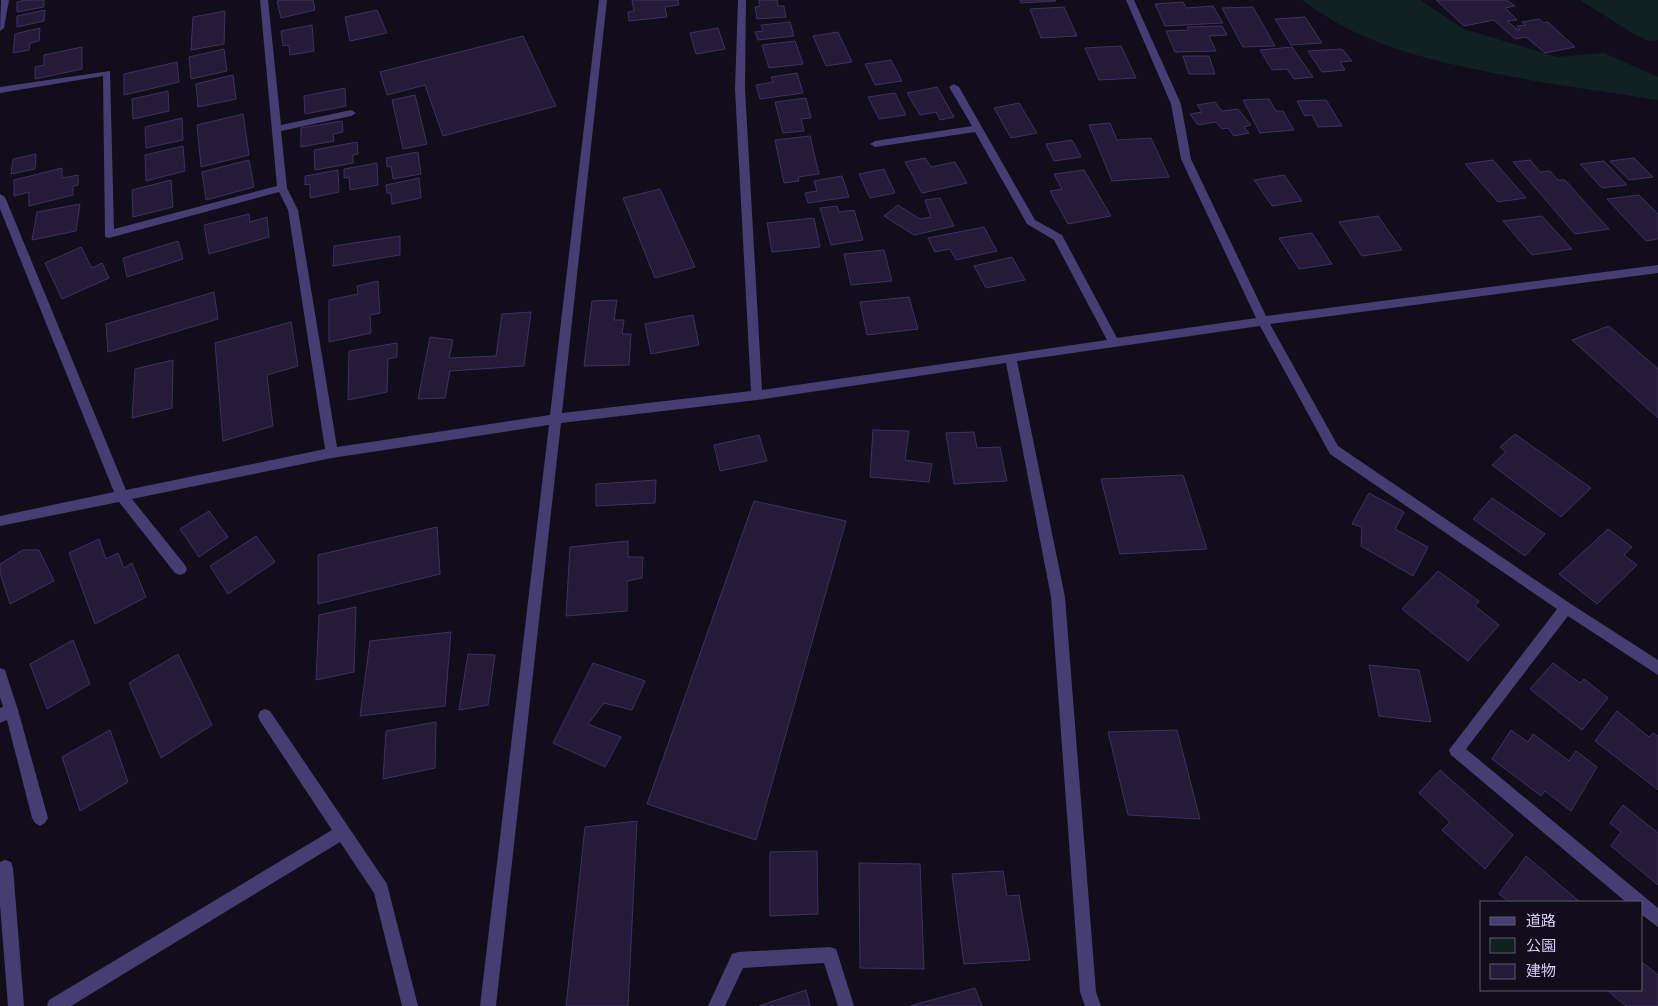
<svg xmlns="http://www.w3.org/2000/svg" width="1658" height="1006" font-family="'IBM Plex Sans','Noto Sans JP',sans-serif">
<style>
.green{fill:#112123}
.building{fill:#251b38;stroke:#403062}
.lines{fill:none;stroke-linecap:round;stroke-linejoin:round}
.minor{fill:#463d73;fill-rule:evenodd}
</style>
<rect width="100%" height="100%" fill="#110d1a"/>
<g class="green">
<path d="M1302,0h118l44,29 93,28 47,-4 54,24v23c-57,-9 -113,-16 -170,-28 -68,-14 -129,-29 -186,-72z"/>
<polygon points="1580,0 1658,0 1658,40 1649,41 1629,31"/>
</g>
<g class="building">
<polygon points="26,0 44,0 44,7 17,12 17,2"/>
<polygon points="282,0 313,0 315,10 281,18 277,1"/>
<polygon points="632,0 678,0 679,5 665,7 667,17 629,21 628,12 634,11"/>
<polygon points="759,0 777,0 778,6 784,6 786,17 757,19 755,7 760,6"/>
<polygon points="1020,0 1055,0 1056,1 1021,3"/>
<polygon points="1436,0 1507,0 1515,6 1505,8 1517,20 1507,21 1518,30 1520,30 1517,26 1526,25 1522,22 1539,19 1544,23 1548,22 1575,47 1545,53 1526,37 1515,39 1494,20 1464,26"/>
<polygon points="1183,2 1186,8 1213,6 1223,23 1165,26 1155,4"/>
<polygon points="1064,7 1077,36 1041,38 1030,9"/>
<polygon points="1253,7 1275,46 1243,47 1222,8"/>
<polygon points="45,10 44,21 17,27 17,16"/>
<polygon points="377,10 387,33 350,41 345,17"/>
<polygon points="225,11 224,44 191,50 193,17"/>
<polygon points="1305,17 1322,43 1291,45 1275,19"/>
<polygon points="790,22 794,36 758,40 755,32 763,31 761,25"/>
<polygon points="312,25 314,51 290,55 289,45 283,46 281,31"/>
<polygon points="1222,26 1227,35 1209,36 1216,51 1175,52 1166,31 1189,30 1187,27"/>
<polygon points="40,28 39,41 30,43 29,50 13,53 15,34"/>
<polygon points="718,28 725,49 696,54 690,33"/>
<polygon points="838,32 852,62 826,66 813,36"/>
<polygon points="523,36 556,106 443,136 425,85 387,95 380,72"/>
<polygon points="795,41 803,64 769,68 762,45"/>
<polygon points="1121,46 1136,78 1099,80 1085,48"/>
<polygon points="82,47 82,69 35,79 35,67 44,65 44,55"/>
<polygon points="1292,47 1313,77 1294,79 1287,69 1272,70 1260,50"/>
<polygon points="224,49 227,71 191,79 189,57"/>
<polygon points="1342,49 1352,61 1340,62 1345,70 1322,72 1308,51"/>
<polygon points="1183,56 1209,56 1215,74 1189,74"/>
<polygon points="891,60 902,81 875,85 865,64"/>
<polygon points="177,62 179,82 124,95 124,74"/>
<polygon points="797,73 803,93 760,99 756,85 773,82 771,77"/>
<polygon points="233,75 236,99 198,107 196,84"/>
<polygon points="937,87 954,117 940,120 936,112 920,115 907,93"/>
<polygon points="345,88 346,106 305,114 304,96"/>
<polygon points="168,91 169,111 133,119 132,99"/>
<polygon points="895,93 906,115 879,119 868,97"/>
<polygon points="415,95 427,144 403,149 392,100"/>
<polygon points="806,98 811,118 801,119 804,131 783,133 775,102"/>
<polygon points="1269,99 1276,111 1283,111 1294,130 1260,133 1243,100"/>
<polygon points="1326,100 1342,126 1318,127 1312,115 1305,116 1297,101"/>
<polygon points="1215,102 1222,111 1238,109 1251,125 1244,127 1249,133 1234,136 1228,128 1222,129 1216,122 1198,125 1190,114 1202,112 1197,105"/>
<polygon points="1019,103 1037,133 1011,138 994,108"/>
<polygon points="243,114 249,155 201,167 197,125"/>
<polygon points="182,118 183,140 146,148 145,127"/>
<polygon points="342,121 343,132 333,134 334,141 301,147 301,128"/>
<polygon points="1110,123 1117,140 1151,138 1169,177 1112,181 1089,125"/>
<polygon points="810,136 819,174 798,177 799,181 784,183 775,140"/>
<polygon points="1072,140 1081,157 1054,161 1046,144"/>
<polygon points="357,142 358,154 353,155 353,163 315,170 314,150"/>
<polygon points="183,146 185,171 146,181 145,155"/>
<polygon points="418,152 421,174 393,179 391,166 387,167 386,158"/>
<polygon points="36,154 35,169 11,174 13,159"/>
<polygon points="925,158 931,167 955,162 967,183 922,193 905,162"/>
<polygon points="1634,158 1653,177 1629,180 1610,161"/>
<polygon points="249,160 254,187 206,200 202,172"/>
<polygon points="1493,160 1526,198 1498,202 1465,164"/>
<polygon points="1530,160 1540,172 1550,171 1558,180 1565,180 1609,229 1575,234 1513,162"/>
<polygon points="1604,161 1627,185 1602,188 1580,164"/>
<polygon points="377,163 378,185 350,190 349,177 344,178 344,169"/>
<polygon points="62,168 62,178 78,175 78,185 73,186 73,195 29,206 29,192 14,196 14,180"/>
<polygon points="884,169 895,193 870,198 859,174"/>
<polygon points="338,170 339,192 310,198 310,184 305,185 305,176"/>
<polygon points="1084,170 1111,216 1068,224 1050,191 1062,189 1054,174"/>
<polygon points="1284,175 1302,201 1272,206 1254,180"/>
<polygon points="842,176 849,197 808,203 805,193 817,191 814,181"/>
<polygon points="419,178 421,198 392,204 391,193 387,193 386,185"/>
<polygon points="171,180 173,207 133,217 132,190"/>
<polygon points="660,189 695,267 655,278 623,198"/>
<polygon points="1639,195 1658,214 1658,239 1646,241 1607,199"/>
<polygon points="940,198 954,226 914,235 884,216 898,205 920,219 931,217 925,200"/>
<polygon points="80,204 76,231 32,240 37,212"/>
<polygon points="837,206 839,212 854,210 863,240 831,245 820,208"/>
<polygon points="249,214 250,222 267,217 269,237 209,254 204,225"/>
<polygon points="1378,216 1402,250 1362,256 1339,222"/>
<polygon points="1542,216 1572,249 1532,255 1503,221"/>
<polygon points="814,218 820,247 772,252 767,223"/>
<polygon points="984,227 997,251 956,260 950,249 935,252 928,238"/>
<polygon points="1312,233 1332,264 1299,269 1279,238"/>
<polygon points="400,236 400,255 333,266 334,246"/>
<polygon points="178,241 183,259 127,277 123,258"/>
<polygon points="81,247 92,268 102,263 109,278 62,299 45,263"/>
<polygon points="884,250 892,281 851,285 844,254"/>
<polygon points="1012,257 1025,280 986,288 974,266"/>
<polygon points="378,281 380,313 370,315 371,333 329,342 329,300 358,294 357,286"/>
<polygon points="214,292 218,319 108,352 106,324"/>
<polygon points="909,297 918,329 867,335 860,302"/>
<polygon points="617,300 614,320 624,320 622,334 631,334 629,365 584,366 592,301"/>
<polygon points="531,312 524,366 450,371 445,398 418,399 430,337 453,340 449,358 496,356 502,314"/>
<polygon points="693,315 699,345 651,354 645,324"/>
<polygon points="291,322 298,366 267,375 273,426 223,441 215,343"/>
<polygon points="1609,326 1658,369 1658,418 1572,340"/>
<polygon points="397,343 397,357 388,359 387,392 348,400 349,351"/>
<polygon points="173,360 172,408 132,418 135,369"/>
<polygon points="873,430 909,431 905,460 932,464 929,482 870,477"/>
<polygon points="974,432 977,448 1000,447 1007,481 954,484 946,433"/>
<polygon points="1515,434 1591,488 1561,517 1492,465 1506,452 1500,447"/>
<polygon points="759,435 767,461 720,471 714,445"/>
<polygon points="1183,475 1207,549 1120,554 1101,479"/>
<polygon points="656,480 655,503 596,506 596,484"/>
<polygon points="1369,493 1404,512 1395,529 1428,547 1413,576 1361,546 1362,527 1352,524"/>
<polygon points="1492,498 1545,534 1525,556 1473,519"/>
<polygon points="754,501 846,521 756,840 647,804"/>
<polygon points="209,511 228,537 199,557 180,529"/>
<polygon points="437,527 440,574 318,604 318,555"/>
<polygon points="1608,529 1632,547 1624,555 1637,565 1597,604 1559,574"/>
<polygon points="256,536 275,562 228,594 210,566"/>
<polygon points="99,539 106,559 118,553 124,568 132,563 146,597 95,624 69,553"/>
<polygon points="628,541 628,557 643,557 642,578 627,581 627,611 566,616 570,547"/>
<polygon points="23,550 39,550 54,581 10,604 0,573 0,564"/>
<polygon points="1438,571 1479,601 1475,606 1499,625 1468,661 1402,609"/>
<polygon points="356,607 354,672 316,680 319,615"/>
<polygon points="451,632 445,706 360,716 370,641"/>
<polygon points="73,640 90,684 47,709 30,664"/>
<polygon points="178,654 212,725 161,758 129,683"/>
<polygon points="468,654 495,655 488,705 459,710"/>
<polygon points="593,663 645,681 632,710 604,703 588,724 621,737 605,767 553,743"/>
<polygon points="1553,663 1580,683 1584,679 1608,698 1582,730 1530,689"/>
<polygon points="1369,665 1419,670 1431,722 1379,716"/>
<polygon points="1617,711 1649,737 1653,733 1658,736 1658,790 1595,741"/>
<polygon points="436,722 435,768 383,779 386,731"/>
<polygon points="110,730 128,782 80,811 62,757"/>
<polygon points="1177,730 1200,819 1128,815 1108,732"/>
<polygon points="1511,730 1528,742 1533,734 1569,761 1576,751 1597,767 1571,811 1545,791 1541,796 1492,759"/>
<polygon points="1440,770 1513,835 1485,869 1442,830 1450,822 1419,793"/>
<polygon points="1623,805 1658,833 1658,885 1611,846 1621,832 1610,823"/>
<polygon points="637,821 628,1006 566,1006 585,827"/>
<polygon points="817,851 818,914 770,916 770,852"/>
<polygon points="1526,856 1580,902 1509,902 1499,894"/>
<polygon points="859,863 920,864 924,969 860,968"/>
<polygon points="1003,871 1007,896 1019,895 1030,960 964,964 952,874"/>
<polygon points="1642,962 1658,975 1658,1006 1626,1006 1607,990 1642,990"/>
<polygon points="975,988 982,1006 910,1006"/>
<polygon points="806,990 810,1006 759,1006"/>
</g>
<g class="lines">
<g class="minor">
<polygon points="1,0 9,0 4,28 0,31"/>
<polygon points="260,0 268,0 281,125 351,110 356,113 351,116 281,131 287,188 298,210 337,447 550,415 599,0 607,0 562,413 751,391 735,89 738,0 746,0 745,89 762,390 1107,340 1054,240 1027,224 975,132 875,147 870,144 875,141 972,126 949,87 954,84 959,87 1035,220 1062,235 1117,338 1256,318 1181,159 1171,104 1126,0 1134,0 1181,104 1191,159 1266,316 1658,265 1658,273 1270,324 1338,446 1571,604 1658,660 1658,675 1568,616 1466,749 1658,908 1658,927 1642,915 1642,902 1626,902 1451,755 1449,750 1557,609 1330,454 1260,326 1017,361 1065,597 1096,992 1101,1006 1085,1006 1080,992 1051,597 1006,363 757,400 561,423 496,1006 480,1006 549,425 332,458 132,499 185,565 187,569 185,573 180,575 175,573 119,502 0,526 0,516 114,492 0,209 0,194 5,197 126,490 325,449 288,210 279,192 109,238 105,237 103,76 0,93 0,87 110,71 114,229 277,186"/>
<polygon points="0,668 5,670 18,710 48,818 45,823 40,826 35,823 32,818 7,720 0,723 0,708 3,707 0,697"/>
<polygon points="265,709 270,711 387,884 418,1006 402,1006 374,893 340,842 71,1006 47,1006 49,1000 332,830 260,721 258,716 260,711"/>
<polygon points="5,860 11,862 13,868 24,1006 8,1006 0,905 0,862"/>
<polygon points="830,947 836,949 838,955 854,1006 838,1006 824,963 743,968 725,1006 708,1006 732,954 738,952"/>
</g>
</g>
<rect x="1480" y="901" width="162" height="90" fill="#110d1a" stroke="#605973"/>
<rect x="1490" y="917" width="25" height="8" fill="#463d73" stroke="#605973"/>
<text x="1526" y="926" font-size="15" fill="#d6ccf9">道路</text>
<rect x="1490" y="938" width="25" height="15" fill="#112123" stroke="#605973"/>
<text x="1526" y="951" font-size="15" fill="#d6ccf9">公園</text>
<rect x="1490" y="964" width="25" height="15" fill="#251b38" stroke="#605973"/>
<text x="1526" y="976" font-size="15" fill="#d6ccf9">建物</text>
</svg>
